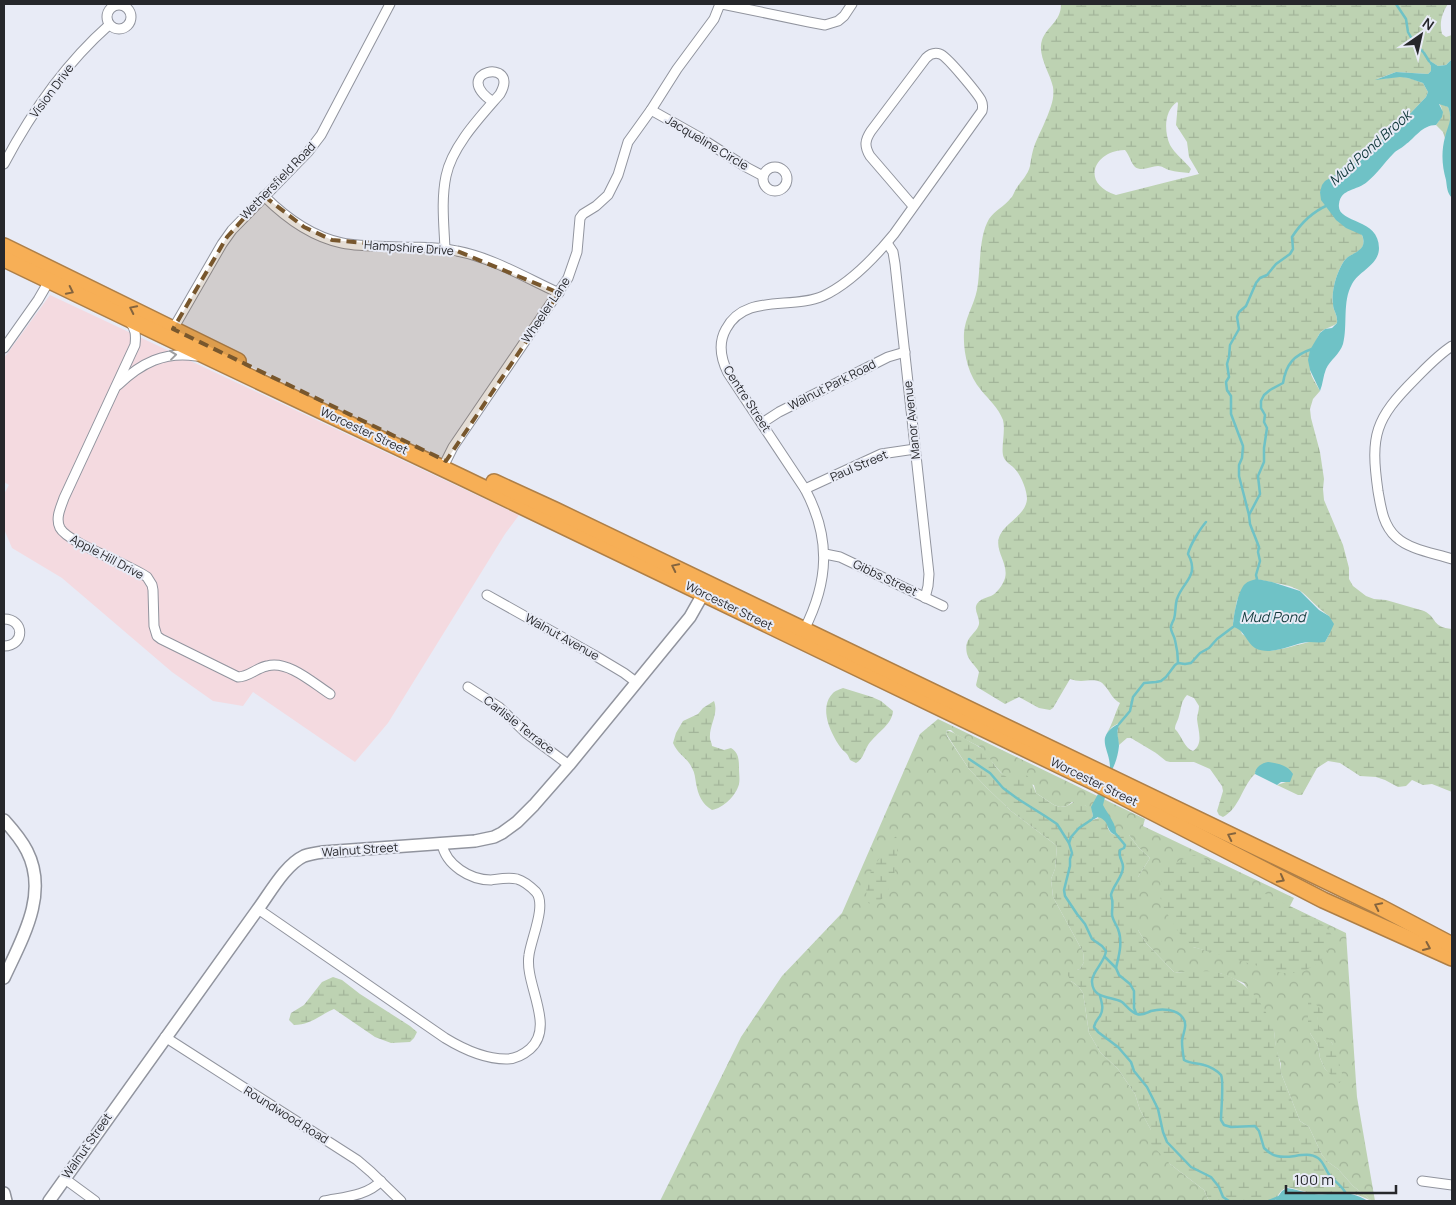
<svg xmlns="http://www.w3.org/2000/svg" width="1456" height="1205" font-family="Manrope,sans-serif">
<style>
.commercial{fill:#f4dae0}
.forest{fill:url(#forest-crowns);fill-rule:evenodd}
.wetland{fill:url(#wetland-marsh);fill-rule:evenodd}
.water{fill:#6fc2c6}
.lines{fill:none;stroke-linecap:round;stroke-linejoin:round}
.stream{stroke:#6fc2c6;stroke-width:2.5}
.street-casing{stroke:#91949e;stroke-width:11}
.secondary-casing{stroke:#91949e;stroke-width:14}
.highway-casing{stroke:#ae7f47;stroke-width:18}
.street{stroke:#fff;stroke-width:9}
.secondary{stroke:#fff;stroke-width:11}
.highway{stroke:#f7af56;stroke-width:15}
.oneway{stroke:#84643e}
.oneway2{stroke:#9d9ea0}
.marked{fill:#78572d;fill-opacity:0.2;stroke:#78572d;stroke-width:4;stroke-dasharray:10 6;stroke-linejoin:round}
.labels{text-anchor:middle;stroke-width:4;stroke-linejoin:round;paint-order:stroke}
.street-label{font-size:12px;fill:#26272b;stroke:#e8ebf6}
.water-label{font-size:14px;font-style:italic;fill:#11393b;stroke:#e8ebf6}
</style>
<defs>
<pattern id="forest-crowns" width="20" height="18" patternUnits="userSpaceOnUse" patternTransform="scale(1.25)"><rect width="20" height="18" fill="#bdd2b2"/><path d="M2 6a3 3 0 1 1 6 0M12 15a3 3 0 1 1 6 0" fill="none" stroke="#a2b499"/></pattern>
<pattern id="wetland-marsh" width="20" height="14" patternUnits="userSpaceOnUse" patternTransform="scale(1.25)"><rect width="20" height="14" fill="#bdd2b2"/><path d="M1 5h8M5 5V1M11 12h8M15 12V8" fill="none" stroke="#a2b499"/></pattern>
</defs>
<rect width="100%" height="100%" fill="#e8ebf6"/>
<polygon class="commercial" points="50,295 519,515 505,534 388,723 355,762 253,692 243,706 213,701 172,672 62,578 12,548 4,529 4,494 9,485 4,482 4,358"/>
<path class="forest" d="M938,719l207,100 -2,7 151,72 -4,8 56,27 11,164 18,104h-3l-19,-15 -15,-17 -10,-7 -6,-7 -13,-28 -9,-6 -19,-48v-9l-5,-15 -2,-18 -30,-48 -24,-10 -46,-1 -28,-29 -8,-13v-53l12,-19 -11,-10 -10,-13h-13l-30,-29 -14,-4 -5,4 -7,1 -6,-2 -18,-12 -2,-8 -28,-7 -9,-10 -17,-21 -25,-13 -4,-4h-5l1,6 22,33 17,18 25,24 46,35 -2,23 -4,10 2,18 30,55 1,10 -4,7 -3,1 -6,11 8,6 4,6 6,40 11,19 18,17 17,25 5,16 30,54 34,26 5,11h-549l81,-164 41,-61 60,-63 78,-179zM1238,909l-18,45 -27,-7zM1319,1007l-2,18 6,9 9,9 2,8 2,27 -11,-9 -5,-11 -2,-12 -8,-13z"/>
<g class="wetland">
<path d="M1061,4h333l4,2v-2h50c-6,9 -9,19 -6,30l4,3 6,-2v24l-6,6 -8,1 -10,-6 3,6v5l-3,3 -32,-2 -19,7c6,0 11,-1 17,-2 9,-2 21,3 29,6l5,9 -2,5 -22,23 -8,10 -10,5 -16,17 -18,13 -9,2 -6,7 -5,4 -12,14 42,43c7,18 -12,17 -18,26 -7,11 -13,29 -11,43 0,7 5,10 4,19 -6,5 -13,5 -17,10 -4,4 -11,31 -10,37 1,7 7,15 10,21l-7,8 -3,10 1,9 9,34 4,27 -1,10 1,11 19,45 6,23v11l4,7 13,10 8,3 12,1 38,11c14,7 7,16 28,18v163l-20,-8 -9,1 -11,-5 -6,6 -8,1 -13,-7 -9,-3 -16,-1 -20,-13 -12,-2 -11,7 -15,27h-4l-21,-10 9,-3 -31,-10v2c-13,12 -15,34 -32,43l-4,-2 -2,-4 6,-20 -1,-5 -12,-17 -16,-7h-24l-4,-1 -10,-8 -25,-15h-4l-8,7 -2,-11 2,-11 -7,4 -5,6c6,-10 8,-20 13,-30 -8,-4 -10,-12 -16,-18 -6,-7 -14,-4 -23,-4 -4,0 -7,-1 -11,-2l-17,29 -3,2 -11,-2 -20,-11 -14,7 -28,-17 -1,-2 3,-13c-3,-6 -10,-11 -12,-18 -4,-17 10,-20 12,-30 1,-9 -9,-17 2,-24 3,-2 7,-3 10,-4 6,-3 12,-11 14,-18 4,-15 -12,-28 -5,-43 6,-13 26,-20 27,-36 0,-9 -6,-24 -13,-31 -3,-3 -8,-6 -10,-10 -4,-8 2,-26 -1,-38 -5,-13 -14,-20 -22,-30 -13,-15 -18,-38 -17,-57 1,-15 10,-28 13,-43 4,-21 1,-52 12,-71 6,-9 15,-12 22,-21 2,-2 3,-6 5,-9 5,-8 12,-14 14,-23 1,-7 2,-14 5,-22 5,-12 12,-25 16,-38 2,-6 3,-12 2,-19 -3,-14 -16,-32 -11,-47 5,-14 19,-18 19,-36zM1177,102l1,1 -2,22 11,17 2,15 10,17 -83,21c-37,-12 -21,-45 9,-45 5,6 6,13 10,17 7,5 16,-1 23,-1 5,0 7,3 11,4 7,2 14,2 20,3l2,-4c-6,-8 -16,-15 -21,-24 -6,-14 -6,-34 7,-43zM1257,579c13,4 29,4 42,11 9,6 19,19 30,26l1,17 -5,9h-16l-23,6 -16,3 -28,-17c-1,-5 -6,-8 -9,-12l4,-22zM1187,695l7,3 5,8c0,5 -2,9 -2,13 1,11 7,25 -4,32 -9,-3 -11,-15 -18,-22 0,-5 3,-8 4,-13 3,-9 1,-13 8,-21z"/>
<path d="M1439,103l9,4c5,11 1,20 -3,31l-2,-6 -7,-7c6,-8 9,-13 3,-22z"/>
<path d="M843,688l29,9 9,4 12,10c-1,15 -19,23 -26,36 -4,7 -4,12 -11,16l-6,-3c-3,-8 -4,-6 -9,-12 -10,-14 -23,-40 -8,-55 2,-2 7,-4 10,-5z"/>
<path d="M714,701c5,13 -5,24 -4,37 0,3 2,5 2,8l12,4 7,-2c8,5 8,12 8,21 0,4 1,11 0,15 -3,12 -16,24 -27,26 -10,-6 -14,-15 -16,-27 -1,-5 -1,-10 -4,-15 -5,-11 -14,-13 -19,-25l3,-10 7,-12 15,-7 5,-6z"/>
<path d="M946,730c4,0 32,16 35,18 11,10 16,27 31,31l8,-8 4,1 6,7 6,14 18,12 6,2 7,-1 10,-6 9,6 5,1 2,9 -3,5c23,-10 12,7 23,13 4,2 11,0 16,1l10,13 11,10 -12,19v53l8,13 28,29c15,1 32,-3 46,1 28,8 45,31 54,58 1,6 1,13 3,19 2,8 4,14 4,23l19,48 9,6 13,28 6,7 10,7 15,17 19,15 -14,-6 -12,-3 -14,2 -21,-1 -24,-6 -6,4 -7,10h-65l-5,-11 -34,-26 -20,-21 1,-13 -11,-20 -5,-16 -17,-25 -18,-17 -11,-19 -6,-40 -4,-6 -8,-6 -5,-9 4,-4 7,2 3,-1 4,-7 -1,-10 -30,-55 -2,-18 4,-10 2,-23 -46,-35 -25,-24 -17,-18 -22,-34z"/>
<path d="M896,836c4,14 -1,44 -9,56 -3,5 -7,9 -11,12h-6l-3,-2c-2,-21 2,-30 15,-47 5,-6 8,-13 14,-19z"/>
<polygon points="1194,855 1223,867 1240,881 1311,917 1327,928 1333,937 1325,955 1320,962 1301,973 1282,973 1193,947 1180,934 1163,907 1159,893 1162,876 1164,867"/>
<path d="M333,977l9,3 18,14 50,32 7,6 -3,6 -4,4 -19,1 -16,-6 -41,-28c-14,6 -24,16 -40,16l-5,-5 2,-7 13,-8 18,-23z"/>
<path d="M1311,1001l8,6 4,6 -1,3 -4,1c-1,16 10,16 15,28 4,11 9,24 10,35l-4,3 -14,-14 -5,-11 -2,-12 -8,-13 -2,-6v-25z"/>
</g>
<g class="water">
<path d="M1427,59l11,7 8,-1 6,-6v139c-5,-5 -5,-11 -6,-18 -4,-14 -5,-28 -1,-43 3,-12 8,-17 3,-30l-9,-3 4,8 -1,5 -6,8c-14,0 -21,13 -31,20 -4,4 -9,5 -12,9 -9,9 -16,20 -26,28 -10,9 -26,6 -28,22 -3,20 40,13 40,44 0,17 -20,23 -27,36 -10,18 -4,41 -9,60 -3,10 -13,16 -17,25 -3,7 -3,15 -6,22l-10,-21 -2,-10 2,-10 10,-17 5,-4 7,-1 5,-5c1,-9 -4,-12 -4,-19 -2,-14 4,-32 11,-43 6,-9 25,-9 18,-26l-16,-7 -10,-8 -15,-20 -1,-8 2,-7 3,-4 12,-7 6,-7 9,-2 18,-13 16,-17 10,-5 8,-10 22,-23 2,-5 -5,-9 -15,-5 -8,-1 -25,3 21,-8 32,2 3,-3v-5z"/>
<path d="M1257,579l15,3 28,9 19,19 10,6 5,8 -4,9 -5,9c-6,1 -11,0 -16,0 -17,1 -37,15 -54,6 -9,-6 -11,-19 -22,-21 0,-9 5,-37 12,-43 3,-3 8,-4 12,-5z"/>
<path d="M1120,723c-5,11 -1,14 -1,23 -1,9 -3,16 -7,24l-2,-2c0,-20 -17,-31 10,-45z"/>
<path d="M1268,762c9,1 20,3 25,12l-3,8h-9l-4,3 -22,-11c0,-7 7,-11 13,-12z"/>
<path d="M1098,794l7,3 -2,8c5,10 14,19 13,30 -11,-3 -5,-14 -18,-18l-9,5 4,-6 -2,-9z"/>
<path d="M1287,1188c9,1 18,5 27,6 24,2 31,-6 54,7h-93l7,-10z"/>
</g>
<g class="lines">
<g class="stream">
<polyline points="1396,4 1406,19 1408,32 1413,41 1424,53 1429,61"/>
<path d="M1249,515l-10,-39v-11l3,-7 1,-12 -12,-32v-18l-4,-6 -1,-8 3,-5 -2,-13 2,-7 1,-12 9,-16 -2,-12 2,-5 7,-6 10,-23 4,-5 7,-3 9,-11 14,-10 3,-5 -1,-12c9,-14 20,-25 36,-32"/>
<path d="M1257,579l-1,-4 4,-14 -2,-9 1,-5 -9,-23 -1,-9 11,-21 -2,-18 6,-14v-14l3,-20 -3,-6 1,-7 -4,-7v-7l3,-6 6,-5 13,-7c3,-19 11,-28 29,-34"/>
<path d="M1178,663c0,-8 -1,-15 -3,-23 -1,-5 -5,-9 -4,-14 1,-3 2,-5 3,-7 2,-7 1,-14 3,-20 6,-18 23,-23 11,-45 2,-9 12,-25 18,-32"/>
<polyline points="1119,724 1130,711 1133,697 1144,683 1156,682 1161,681 1166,677 1175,665 1178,663 1185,664 1191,663 1200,653 1209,648 1217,639 1233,627"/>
<polyline points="969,759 990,773 1003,788 1018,799 1045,816 1057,824 1069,843"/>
<path d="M1091,820l-12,8 -8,9 -2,6 3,10 -2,6v7l-6,24 1,6 12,18 8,10 7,15 10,7 4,5c-1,11 -15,22 -14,31 1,18 20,14 30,20 5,4 8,10 15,12 5,2 9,-1 14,-3 11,-3 26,-2 32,7 5,7 0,15 -1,23 0,6 1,13 2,19 7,4 13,3 20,5 5,1 14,6 17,10 3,5 0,37 0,45l3,5 7,2 24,-1 4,5 5,17c3,3 8,7 13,8 13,4 29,-6 41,2 6,4 8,14 13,19 9,9 14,12 19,24"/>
<path d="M1115,833l10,12 -1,3 -4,2c-2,8 3,10 3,17 0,10 -10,18 -12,28 3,9 1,10 1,19 0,5 4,10 6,15 5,13 1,26 -2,39"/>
<polyline points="1105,957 1116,968 1119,975 1130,984 1134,991 1134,1008 1136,1013"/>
<path d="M1100,996c2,7 4,14 0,20 -3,4 -5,6 -6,11l4,5 20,15 13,15 3,9 13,16 11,22 5,23 4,10 24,25 20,10 8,10 4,10 6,4"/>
<polyline points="1269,1201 1279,1197"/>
</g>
<defs>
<g id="street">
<polyline points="722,4 809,22 825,25 838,21 844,16 852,4"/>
<circle cx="119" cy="17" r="12"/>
<polyline points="651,110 699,137 746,167 763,176"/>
<path d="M4,164c27,-51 62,-101 105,-139"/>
<circle cx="775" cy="179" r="12"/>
<path d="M264,196c21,21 49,41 78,47 20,4 41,3 61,4 18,0 36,0 54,4 36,7 69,27 102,42"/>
<polyline points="887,243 893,252 895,264 929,574 928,586 925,598"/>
<path d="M445,249c-1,-24 -4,-49 1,-73 6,-30 35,-60 54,-82 21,-37 -52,-23 -7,8"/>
<path d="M129,321c7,7 7,15 6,24l-71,153c-3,9 -9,20 -4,30 8,15 69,36 87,49l5,8 1,5 1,36 3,10 4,3 77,38c11,0 18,-9 29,-11 21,-6 46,17 63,28"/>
<polyline points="173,329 222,244 232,230 308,152 321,135 390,4"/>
<path d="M1452,346c-14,9 -25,21 -37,33 -40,40 -45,56 -37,112 3,17 5,34 18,46 14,13 38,16 56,22"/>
<polyline points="4,348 38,300 49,281"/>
<path d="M118,385c23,-22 47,-34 78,-29"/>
<polyline points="762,423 779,412 888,357 905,352"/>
<polyline points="446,461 453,447 568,278 577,252 580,218 583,214 596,206 608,195 618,175 628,142 651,110 677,69 714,19 720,4"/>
<polyline points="805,489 881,454 915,449"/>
<polyline points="825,554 840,557 943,606"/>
<polyline points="487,595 594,655 624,673 636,682"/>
<path d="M4,619c21,0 21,27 0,27"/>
<path d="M804,630c25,-49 27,-92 1,-141l-77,-116c-7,-14 -10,-30 -2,-44 19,-36 65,-19 97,-33 26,-12 53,-40 71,-62l88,-123c1,-4 1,-7 -1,-11 -4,-7 -34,-44 -41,-46 -6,-2 -10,0 -14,4l-55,73c-6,9 -7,15 -1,25l43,50"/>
<polyline points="468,687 499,707 526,733 569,765"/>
<path d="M258,909l187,129c18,11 39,21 61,21 9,0 17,-4 24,-10 26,-23 -6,-65 -1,-94 2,-16 18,-50 7,-63 -5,-5 -12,-11 -19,-13 -9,-2 -18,0 -26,1 -21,0 -45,-15 -49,-36"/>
<polyline points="165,1037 357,1160 371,1172 401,1201"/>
<polyline points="65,1179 95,1201"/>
<polyline points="1422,1181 1452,1185"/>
<path d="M324,1201c20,-4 43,-5 57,-20"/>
</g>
<g id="secondary">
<path d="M4,820c9,10 17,19 23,31 22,43 -5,88 -23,127"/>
<polyline points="4,1193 6,1201"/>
<path d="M49,1201l209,-292c12,-16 27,-44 46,-53 6,-2 12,-3 19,-4l152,-11 19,-4 8,-4 15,-11 17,-17 35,-40 121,-148 13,-23"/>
</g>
<g id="highway">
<polyline points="4,246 238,361"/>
<polyline points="4,259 214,360 461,477 1098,784 1323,900 1452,958"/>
<polyline points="494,482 555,510 1378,906 1452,945"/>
</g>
</defs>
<use href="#street" class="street-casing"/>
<use href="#secondary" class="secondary-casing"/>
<use href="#highway" class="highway-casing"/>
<use href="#street" class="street"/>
<use href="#secondary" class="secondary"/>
<use href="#highway" class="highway"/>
</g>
<defs><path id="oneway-chevron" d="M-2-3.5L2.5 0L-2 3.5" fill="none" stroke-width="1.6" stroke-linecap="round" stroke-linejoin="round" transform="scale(1.25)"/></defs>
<g class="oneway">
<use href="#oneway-chevron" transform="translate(70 291) rotate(26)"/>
<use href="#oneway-chevron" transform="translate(133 309) rotate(-154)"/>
<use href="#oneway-chevron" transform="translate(675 567) rotate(-154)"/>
<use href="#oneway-chevron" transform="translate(1231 836) rotate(-154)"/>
<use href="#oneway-chevron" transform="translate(1281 879) rotate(28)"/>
<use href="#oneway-chevron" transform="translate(1378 906) rotate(-154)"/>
<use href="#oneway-chevron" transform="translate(1427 947) rotate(24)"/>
</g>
<use class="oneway2" href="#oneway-chevron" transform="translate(173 355) rotate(-7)"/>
<path class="marked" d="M264,196l40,31 28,13 125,11 102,42 -113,168 -273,-132 54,-92z"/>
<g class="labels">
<g class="street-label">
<text transform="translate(52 91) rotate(-53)" y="4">Vision Drive</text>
<text transform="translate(707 143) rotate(31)" y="4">Jacqueline Circle</text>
<text transform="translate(278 181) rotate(-46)" y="4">Wethersfield Road</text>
<text transform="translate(409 248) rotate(4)" y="4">Hampshire Drive</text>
<text transform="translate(546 310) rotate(-56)" y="4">Wheeler Lane</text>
<text transform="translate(832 385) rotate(-27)" y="4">Walnut Park Road</text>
<text transform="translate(747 399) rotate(57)" y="4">Centre Street</text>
<text transform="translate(912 420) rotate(-96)" y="4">Manor Avenue</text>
<text transform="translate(364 431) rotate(25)" y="4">Worcester Street</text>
<text transform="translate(859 466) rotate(-23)" y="4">Paul Street</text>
<text transform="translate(107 557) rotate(28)" y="4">Apple Hill Drive</text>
<text transform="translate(885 578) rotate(25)" y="4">Gibbs Street</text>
<text transform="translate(729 606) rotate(26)" y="4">Worcester Street</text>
<text transform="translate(562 637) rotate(29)" y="4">Walnut Avenue</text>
<text transform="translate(519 725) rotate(38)" y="4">Carlisle Terrace</text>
<text transform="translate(1094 782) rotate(26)" y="4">Worcester Street</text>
<text transform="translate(360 850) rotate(-4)" y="4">Walnut Street</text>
<text transform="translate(286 1115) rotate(32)" y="4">Roundwood Road</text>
<text transform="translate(87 1146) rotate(-55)" y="4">Walnut Street</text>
</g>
<g class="water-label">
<text transform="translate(1370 148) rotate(-42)" y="5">Mud Pond Brook</text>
<text x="1273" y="622">Mud Pond</text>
</g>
</g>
<rect width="1456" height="1205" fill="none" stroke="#26272b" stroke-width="10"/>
<g transform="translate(1421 35) rotate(34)" stroke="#e8ebf6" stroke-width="4" paint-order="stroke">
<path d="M0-4L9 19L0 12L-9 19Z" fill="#26272b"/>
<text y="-8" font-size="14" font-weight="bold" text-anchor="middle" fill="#26272b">N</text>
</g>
<path d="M1286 1185v8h110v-8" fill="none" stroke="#26272b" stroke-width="2.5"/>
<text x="1294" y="1185" font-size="15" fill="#26272b" stroke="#e8ebf6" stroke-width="4" paint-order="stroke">100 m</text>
</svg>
